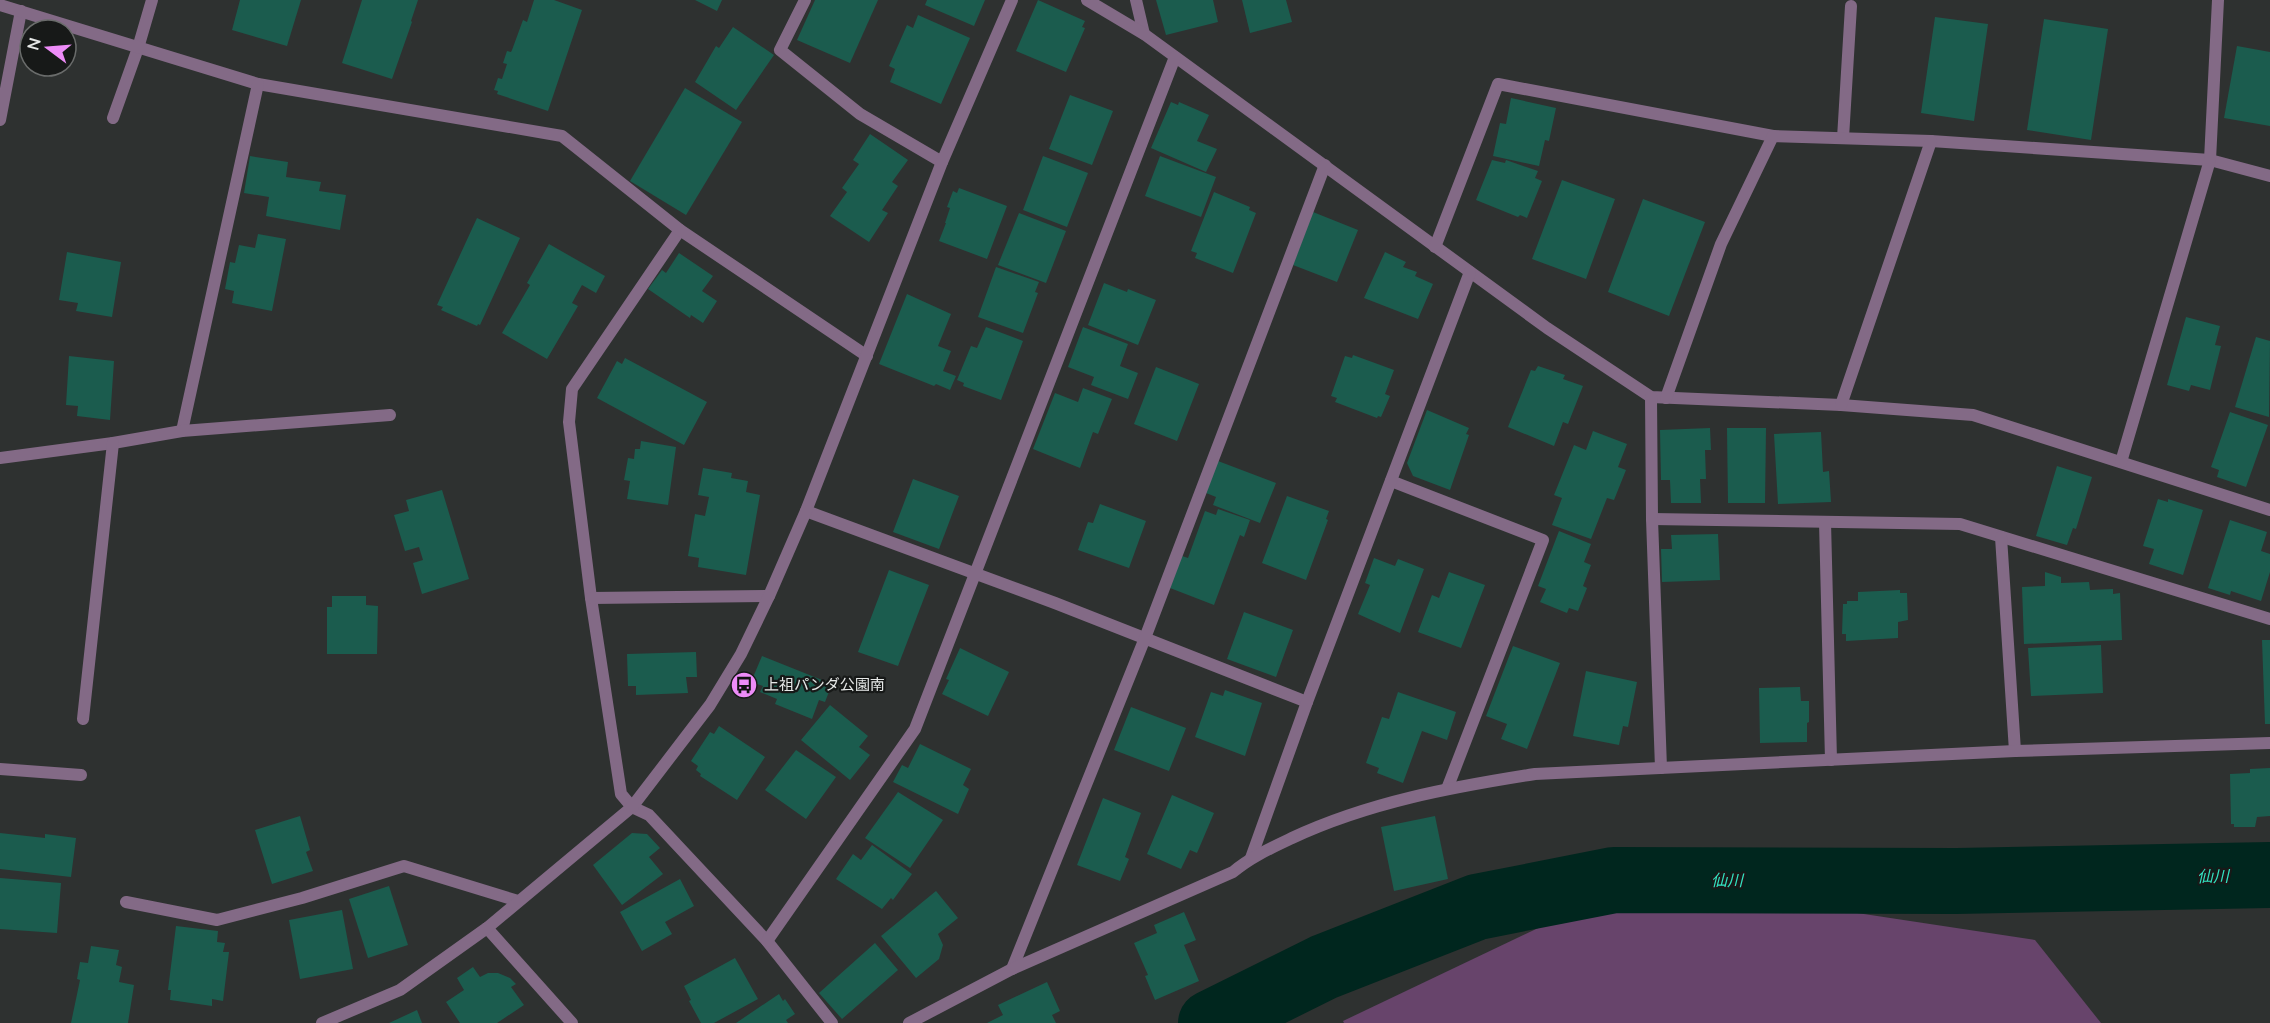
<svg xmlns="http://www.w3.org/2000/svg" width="2270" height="1023" font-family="'Nunito Sans','Noto Sans JP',sans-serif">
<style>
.green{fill:#67446b}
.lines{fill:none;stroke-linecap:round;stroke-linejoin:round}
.river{stroke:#00261e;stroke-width:66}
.building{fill:#1b5c4e}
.service{stroke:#836a86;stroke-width:12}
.minor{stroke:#836a86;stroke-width:12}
.labels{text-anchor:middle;stroke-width:4.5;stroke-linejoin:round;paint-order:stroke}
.poi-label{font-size:15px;fill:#e7e9e8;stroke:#171918;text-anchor:start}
.water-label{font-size:16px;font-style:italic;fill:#33e4c2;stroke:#171918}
</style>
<rect width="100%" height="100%" fill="#2e3130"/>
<polygon class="green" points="1639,880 2035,940 2101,1023 1344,1023 1343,1021"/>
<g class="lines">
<polyline class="river" points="1211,1023 1324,967 1477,907 1614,880 1956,881 2270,875"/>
</g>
<g class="building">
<polygon points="240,0 301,0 287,46 232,30"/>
<polygon points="362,0 418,0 411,21 412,22 392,79 342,63"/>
<polygon points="534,0 554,0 582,10 548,111 497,94 498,91 494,90 498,78 502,79 507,64 503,63 507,51 511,52 512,50 523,20 527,22"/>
<polygon points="695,0 722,0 717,11"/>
<polygon points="815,0 878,0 850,63 797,40"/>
<polygon points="927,0 985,0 974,26 925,5"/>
<polygon points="1038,0 1085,21 1082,27 1085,28 1066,72 1016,51"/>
<polygon points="1156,0 1213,0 1218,22 1166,35"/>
<polygon points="1242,0 1286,0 1292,22 1250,33"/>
<polygon points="918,15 970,38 941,104 890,82 895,69 889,66 907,25 913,28"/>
<polygon points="1935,17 1988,24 1974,121 1921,113"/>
<polygon points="2044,19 2108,29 2091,140 2027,130"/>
<polygon points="733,27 774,55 736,110 695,82 716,46 719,48"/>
<polygon points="2237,46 2270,52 2270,126 2224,118"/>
<polygon points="685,88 742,122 686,215 630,181"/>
<polygon points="1070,95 1113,111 1092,165 1049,149"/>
<polygon points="1511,98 1556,108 1549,141 1545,140 1539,166 1493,156 1500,123 1506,124"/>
<polygon points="1171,102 1178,105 1179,102 1209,115 1197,141 1217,149 1206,172 1151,148"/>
<polygon points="870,134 908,160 892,182 898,186 882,210 888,213 869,242 830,216 847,192 842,188 859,164 853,160"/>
<polygon points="250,156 288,162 286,177 321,182 319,191 346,195 340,230 266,216 269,197 244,193"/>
<polygon points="1043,156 1088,173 1067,227 1023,210"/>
<polygon points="1160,156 1216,177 1201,217 1145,196"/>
<polygon points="1492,160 1505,163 1506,160 1538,171 1535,178 1542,181 1527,218 1520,215 1518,217 1476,200"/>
<polygon points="1562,180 1615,199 1586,279 1532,259"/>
<polygon points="959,188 1007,206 987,259 939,241 946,223 945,223 950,208 947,207 953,191 957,193"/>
<polygon points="1214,192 1250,207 1249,210 1256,213 1233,273 1195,258 1197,253 1191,251"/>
<polygon points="1643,199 1705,222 1669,316 1608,292"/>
<polygon points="1313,212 1358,230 1337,282 1293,265"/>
<polygon points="1019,213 1066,231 1046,283 998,265"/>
<polygon points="477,218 520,238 480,325 478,324 477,326 441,310 443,307 437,305"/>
<polygon points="258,234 286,239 272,311 232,303 234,291 225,289 230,262 235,263 239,245 255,248"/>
<polygon points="549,244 605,276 596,293 582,285 572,303 578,306 547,359 502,333 530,285 527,283"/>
<polygon points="67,252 121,262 112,317 76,311 78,303 59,300"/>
<polygon points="1385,252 1406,262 1403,267 1417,272 1415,276 1433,284 1418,319 1364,298"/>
<polygon points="679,253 713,276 702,291 717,301 703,323 691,315 690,318 648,289 662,270 666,273"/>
<polygon points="996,267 1039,282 1035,292 1038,293 1023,333 978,317"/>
<polygon points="1104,283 1127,292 1128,289 1156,300 1138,345 1088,325"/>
<polygon points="907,294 951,314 938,346 951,351 943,371 956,376 950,390 936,384 934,386 879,364"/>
<polygon points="2186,317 2220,326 2215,345 2221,346 2210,390 2191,385 2189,391 2167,385"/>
<polygon points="986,327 1023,341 1001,400 963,386 964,383 957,380 971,346 977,348"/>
<polygon points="1083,327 1128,344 1120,366 1138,373 1128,399 1091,385 1094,377 1068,367"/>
<polygon points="2256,337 2270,341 2269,417 2235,407"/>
<polygon points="1353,355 1394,370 1385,394 1390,396 1381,417 1378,416 1377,418 1335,402 1337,398 1331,396 1345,356 1352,358"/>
<polygon points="69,356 114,361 110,420 77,416 78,406 66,405"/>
<polygon points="625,358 707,402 684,445 597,398 617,361 622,364"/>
<polygon points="1538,366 1565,375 1563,379 1583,386 1568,424 1563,422 1554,446 1508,427 1531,370 1535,371"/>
<polygon points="1156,367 1199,384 1177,441 1134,424"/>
<polygon points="1083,388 1112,399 1098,434 1093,432 1080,468 1033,449 1055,393 1078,402"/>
<polygon points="1427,410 1469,428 1466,434 1469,435 1450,490 1413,476 1407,463"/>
<polygon points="2230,412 2268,425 2246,487 2217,477 2219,470 2211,467"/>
<polygon points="1710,428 1711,450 1705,450 1706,479 1700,479 1701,503 1671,503 1670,480 1661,480 1660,430"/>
<polygon points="1727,428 1766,428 1765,503 1728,503"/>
<polygon points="1593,431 1627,444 1618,467 1626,470 1614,500 1607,498 1591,539 1552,525 1562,498 1554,495 1574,445 1586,450"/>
<polygon points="1821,432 1823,472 1829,471 1831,502 1778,504 1774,434"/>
<polygon points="641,441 676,447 668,505 627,499 630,481 624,480 628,458 634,459 635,449 640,449"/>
<polygon points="1218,461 1276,483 1260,523 1213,505 1216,497 1206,493"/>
<polygon points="2057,466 2092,477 2076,529 2073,528 2067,545 2036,536"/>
<polygon points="703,468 732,473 731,478 748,481 746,492 760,495 746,575 698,567 699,558 688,556 695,514 705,516 709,497 698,495"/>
<polygon points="913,479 959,496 939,549 893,532"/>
<polygon points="442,490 469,579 422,594 413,563 423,560 419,547 405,551 394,515 409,511 406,500"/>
<polygon points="1287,496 1329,511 1326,519 1328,520 1306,580 1262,563"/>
<polygon points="2158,499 2168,502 2168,499 2203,510 2183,575 2149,564 2154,549 2143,546"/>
<polygon points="1100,504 1146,521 1129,568 1078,550 1088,522 1093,523"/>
<polygon points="1218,509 1250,520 1244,537 1240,535 1214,605 1170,588 1182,556 1188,558 1205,511 1216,515"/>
<polygon points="2230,520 2267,532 2261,551 2270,554 2270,572 2261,601 2231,591 2230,595 2208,588"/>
<polygon points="1559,531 1591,544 1584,562 1591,565 1583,586 1587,588 1578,611 1569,608 1567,613 1540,602 1546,589 1538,586"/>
<polygon points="1718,534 1720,580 1662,582 1661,549 1672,549 1671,535"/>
<polygon points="1374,558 1395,566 1398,559 1424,569 1400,633 1358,614 1370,585 1365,583"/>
<polygon points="889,570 929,585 898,666 858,652"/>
<polygon points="1449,572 1485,585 1461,648 1418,632 1432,595 1439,598"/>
<polygon points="2045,572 2061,577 2061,583 2089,582 2090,590 2113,589 2113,594 2120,593 2122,640 2024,644 2022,587 2045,586"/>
<polygon points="1900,590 1900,593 1907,593 1908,620 1898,622 1898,638 1846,641 1846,634 1842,634 1843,604 1847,604 1847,601 1858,601 1858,592"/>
<polygon points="332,596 366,596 366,605 378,606 377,654 327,654 327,607 332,607"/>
<polygon points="1244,612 1293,630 1276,677 1227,659"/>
<polygon points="2262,640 2270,640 2270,724 2265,724"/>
<polygon points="2101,645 2103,693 2031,696 2028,648"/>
<polygon points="1513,646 1560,663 1527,749 1501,739 1507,724 1486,716"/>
<polygon points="960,648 1009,672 988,716 942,694 949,680 946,679"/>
<polygon points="696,652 697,677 686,677 688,693 636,695 636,686 628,686 627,654"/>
<polygon points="762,656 832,684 825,702 819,700 812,719 775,704 777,699 760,692 763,686 751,682"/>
<polygon points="1586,671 1637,682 1628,727 1623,726 1619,745 1573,736"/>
<polygon points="1800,687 1801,701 1809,701 1809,722 1807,723 1807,742 1760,743 1759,688"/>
<polygon points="1225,690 1262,703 1245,756 1195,737 1211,692 1223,696"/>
<polygon points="1398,692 1456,712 1447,740 1422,731 1403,783 1377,773 1379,768 1366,763 1382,717 1389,719"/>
<polygon points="830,705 868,736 859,747 870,755 850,780 801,740"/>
<polygon points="1131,707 1186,728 1169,771 1114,750"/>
<polygon points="719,726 765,757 737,800 700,776 701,774 696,770 698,766 691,761 710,732 714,734"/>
<polygon points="920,744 971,769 963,785 969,789 958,814 893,782 902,765 908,768"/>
<polygon points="796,750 836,777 806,819 765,790"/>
<polygon points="2270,768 2270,816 2257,817 2255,827 2234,827 2234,824 2231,824 2230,774 2250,773 2250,769"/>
<polygon points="898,792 943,820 910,868 865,838"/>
<polygon points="1172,795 1214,813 1197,853 1190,850 1181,869 1147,854"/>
<polygon points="1103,798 1141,813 1125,857 1129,859 1120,881 1077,865"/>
<polygon points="300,816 310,850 306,852 313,871 272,884 255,830"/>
<polygon points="1435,816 1448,879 1394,891 1381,827"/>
<polygon points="0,833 45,838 45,834 76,838 71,877 0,869"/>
<polygon points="632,833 647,834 660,848 649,857 663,874 622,905 593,865"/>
<polygon points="872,845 912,874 893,900 891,898 882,909 836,879 853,854 861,860"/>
<polygon points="0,878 61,883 57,933 0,929"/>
<polygon points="680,879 694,906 665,922 672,934 642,951 620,912"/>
<polygon points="389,886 408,945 368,958 349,899"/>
<polygon points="936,891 958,918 938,934 943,945 939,959 916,978 881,936"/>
<polygon points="342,910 353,969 300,979 289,920"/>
<polygon points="1184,912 1196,940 1184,945 1199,981 1155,1000 1145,976 1148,975 1134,943 1157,933 1154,925"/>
<polygon points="176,926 218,931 217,942 225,943 223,952 229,952 223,1001 212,999 212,1006 170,1000 171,990 168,990"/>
<polygon points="875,943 898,970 842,1019 819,993"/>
<polygon points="91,946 119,950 116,965 122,967 119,982 134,985 128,1023 71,1023 80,980 77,979 80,962 88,963"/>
<polygon points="735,958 758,999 714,1023 701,1023 689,1001 691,1000 684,986"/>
<polygon points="473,967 480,977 488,973 498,973 510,978 516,984 511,987 524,1005 497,1023 460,1023 446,1002 464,990 457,978"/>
<polygon points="1047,982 1060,1011 1052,1015 1056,1023 987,1023 1003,1015 998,1005"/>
<polygon points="779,994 783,1001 785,999 795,1014 786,1020 788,1023 736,1023"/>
<polygon points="417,1010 422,1023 389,1023"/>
</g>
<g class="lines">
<g class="service">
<polyline points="805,0 780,50 860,114 942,162"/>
<polyline points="1136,0 1144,34"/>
<polyline points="113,118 138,48 152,0"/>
<polyline points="0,120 21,11"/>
<polyline points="680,230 572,389 569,422 591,598 621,794 632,807 649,815 767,941 832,1023"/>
<polyline points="1391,481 1543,540 1447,789"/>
<polyline points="1652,519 1960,524 2270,619"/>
<polyline points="1825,522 1831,760"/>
<polyline points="2001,537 2015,751"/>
<polyline points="591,598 769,596"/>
<polyline points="0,769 81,775"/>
<polyline points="126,902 217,920 302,898 404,866 518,901"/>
<polyline points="487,928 572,1023"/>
</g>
<g class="minor">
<polyline points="1087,0 1144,34 1547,328 1651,397 1841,405 1973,415 2270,510"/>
<polyline points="0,5 258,84 562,136 680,230 867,356"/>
<polyline points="1843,138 1851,6"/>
<polyline points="1435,247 1498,84 1773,136"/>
<polyline points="1651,397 1652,519 1661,768"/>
<polyline points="1666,398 1721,244 1773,136 1931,141 2210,160 2270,176"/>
<polyline points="1841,405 1931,141"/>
<polyline points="182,431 258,84"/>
<polyline points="0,458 113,443 182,431 390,415"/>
<polyline points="2121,462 2210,160 2218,0"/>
<polyline points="806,511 1055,603 1307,702"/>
<polyline points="83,719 113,443"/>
<polyline points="1251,858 1307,702 1470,272"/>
<polyline points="767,941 915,729 1175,57"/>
<polyline points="1012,969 1145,638 1325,165"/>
<polyline points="322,1023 400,990 487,928 632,807 710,705 741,654 769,596 806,511 942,162 1012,0"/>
<path d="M909,1023l103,-54 221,-97c18,-15 38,-24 59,-34 77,-36 160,-51 243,-64l480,-23 255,-8"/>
</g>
</g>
<defs>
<symbol id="bus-disc" viewBox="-11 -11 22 22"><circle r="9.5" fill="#ee8cf8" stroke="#171918"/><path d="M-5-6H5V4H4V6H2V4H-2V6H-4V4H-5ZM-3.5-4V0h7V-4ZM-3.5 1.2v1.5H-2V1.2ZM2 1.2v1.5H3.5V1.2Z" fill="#111"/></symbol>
</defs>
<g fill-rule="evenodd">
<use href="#bus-disc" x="729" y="670" width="30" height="30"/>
</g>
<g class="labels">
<g class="poi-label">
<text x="764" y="690">上祖パンダ公園南</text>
</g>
<g class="water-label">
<text transform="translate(2213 876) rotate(-1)" y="6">仙川</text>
<text x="1727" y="886">仙川</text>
</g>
</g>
<g transform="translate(48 48) rotate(286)"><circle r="28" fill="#171918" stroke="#6a6c6b" stroke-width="1.5"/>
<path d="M0-4.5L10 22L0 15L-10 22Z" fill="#ee8cf8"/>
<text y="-9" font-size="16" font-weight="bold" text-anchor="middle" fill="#e7e9e8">N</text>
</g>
</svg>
